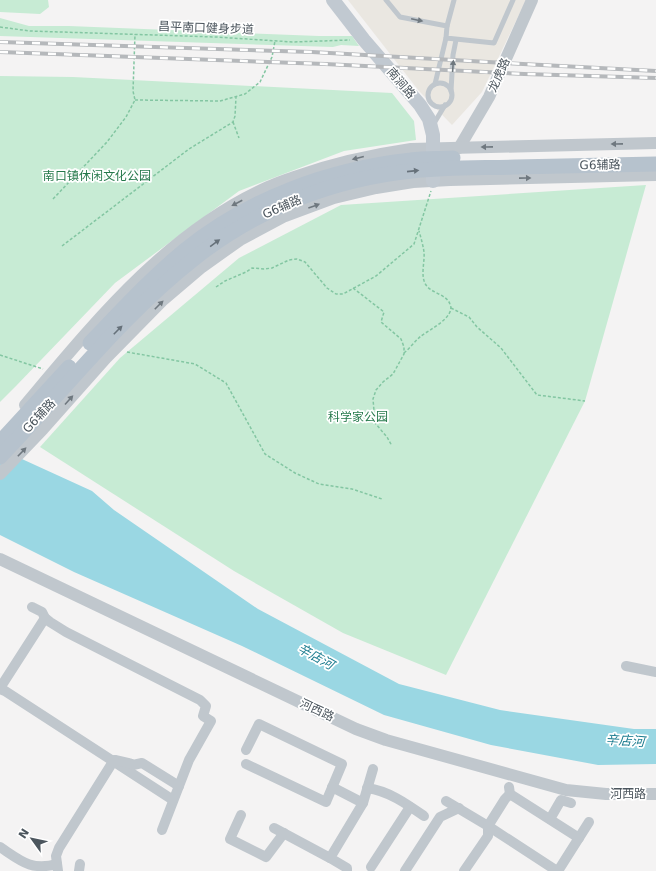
<svg xmlns="http://www.w3.org/2000/svg" width="656" height="871" font-family="'DejaVu Sans','Noto Sans SC',sans-serif">
<style>
.commercial{fill:#eae7e1}
.green{fill:#c7ebd4}
.water{fill:#9ad7e3}
.lines{fill:none;stroke-linecap:round;stroke-linejoin:round}
.path{stroke:#83c6a2;stroke-width:1.5;stroke-dasharray:3 2;stroke-linecap:butt}
.service{stroke:#c0c7cd;stroke-width:5}
.minor{stroke:#c0c7cd;stroke-width:10}
.tertiary{stroke:#c0c7cd;stroke-width:12}
.secondary{stroke:#c1c9d1;stroke-width:14}
.primary{stroke:#b6c2cd;stroke-width:15}
.rail-casing{stroke:#b5b8bb;stroke-width:4}
.rail{stroke:#fff;stroke-width:2.5;stroke-dasharray:8;stroke-linecap:butt}
.oneway{fill:#6f787f}
.oneway2{fill:#66717a}
.labels{text-anchor:middle;stroke-width:3.5;stroke-linejoin:round;paint-order:stroke}
.street-label{font-size:12px;fill:#4c565e;stroke:#fff}
.park-label{font-size:12px;fill:#24784a;stroke:#fff}
.water-label{font-size:13px;font-style:italic;fill:#1d7d90;stroke:#fff}
</style>
<rect width="100%" height="100%" fill="#f4f3f3"/>
<polygon class="commercial" points="348,0 526,0 482,92 452,125 419,91"/>
<g class="green">
<polygon points="0,0 48,0 49,7 40,14 0,12"/>
<polygon points="0,18 29,26 69,26 319,36 352,36 359,46 341,45 333,47 0,36"/>
<polygon points="0,76 73,77 392,93 414,121 416,140 344,151 239,191 115,283 16,386 0,402"/>
<polygon points="646,185 585,401 446,675 343,633 234,571 40,447 120,358 239,258 341,205"/>
</g>
<polygon class="water" points="0,449 92,491 114,510 258,609 399,684 500,710 634,729 656,729 656,764 598,765 491,745 384,715 242,646 74,572 0,535"/>
<g class="lines">
<g class="path">
<polyline points="0,27 30,31 216,37 293,42 350,40"/>
<polyline points="135,100 220,101 245,94 260,82 272,57 275,41"/>
<polyline points="233,122 239,138"/>
<polyline points="53,199 107,142 126,117 135,100 133,91 135,34"/>
<polyline points="62,246 189,149 233,122 235,116 236,97"/>
<polyline points="216,287 225,281 246,272 252,268 264,269 272,268 289,260 297,259 305,262 327,288 336,294 343,294 376,276 414,244 431,191"/>
<polyline points="353,288 384,312 381,322 401,339 404,347 404,354 393,374 383,382 376,390 373,399 375,423 387,437 392,446"/>
<polyline points="451,308 469,317 477,327 501,348 537,395 585,401"/>
<polyline points="127,352 195,364 226,383 265,454 295,473 319,484 352,489 382,499"/>
<path d="M404,353c6,-5 11,-12 17,-17 8,-6 35,-19 29,-32 -4,-10 -19,-11 -24,-19 -6,-9 -1,-23 -2,-33 -1,-7 -3,-14 -5,-21"/>
<polyline points="0,355 43,369"/>
</g>
<g class="service">
<polyline points="386,0 400,17 447,26 446,38 494,43 513,0"/>
<polyline points="447,26 454,0"/>
<circle cx="440" cy="95" r="12"/>
<polyline points="435,84 446,38"/>
<polyline points="451,91 453,55 456,40"/>
<polyline points="433,125 445,105"/>
</g>
<g class="minor">
<polyline points="32,607 42,612 45,618 50,622 66,632 200,700 206,706 203,716 211,721 189,760 162,830"/>
<polyline points="626,666 656,672"/>
<polyline points="0,688 45,618"/>
<polyline points="0,689 5,691 173,800"/>
<polyline points="116,760 129,763 133,765 142,763 179,786"/>
<polyline points="246,764 326,802 342,764 259,724 246,750"/>
<polyline points="332,787 363,803"/>
<polyline points="509,787 510,794 579,838"/>
<path d="M367,788c22,3 40,16 57,28"/>
<polyline points="446,801 488,826 557,871"/>
<polyline points="241,815 230,839 266,857 284,833"/>
<polyline points="550,819 561,800 571,803"/>
<polyline points="274,828 330,858"/>
<path d="M0,847c21,14 31,24 57,17"/>
<polyline points="371,867 410,807"/>
<polyline points="58,871 56,856 59,848 114,760"/>
<polyline points="79,871 80,864"/>
<polyline points="347,871 347,868 330,858 363,803 373,769"/>
<polyline points="405,871 440,817 459,808"/>
<polyline points="464,871 488,836 488,826 505,799 510,794"/>
<polyline points="558,871 589,822"/>
</g>
<g class="tertiary">
<polyline points="459,148 489,97 532,0"/>
<path d="M25,405c70,-83 142,-173 243,-218 9,-4 18,-7 26,-10 40,-14 76,-22 117,-28l245,-6"/>
<polyline points="0,474 43,429 106,358 162,301 202,267 240,240 283,217 334,198 376,188 413,182 450,180 656,175"/>
<polyline points="0,559 356,729 386,740 566,790 606,794 656,794"/>
</g>
<polyline class="secondary" points="333,0 364,40 420,105 429,119 433,135 433,181"/>
<g class="primary">
<path d="M90,343c31,-32 61,-65 95,-93 64,-52 145,-81 226,-90 14,-2 28,-1 42,-2"/>
<polyline points="0,442 69,367"/>
<path d="M0,457c64,-66 122,-142 195,-199 62,-49 138,-79 217,-87 34,-4 69,-3 103,-4 47,-1 94,-2 141,-3"/>
</g>
<defs>
<g id="rail">
<polyline points="0,42 312,52 523,64 656,71"/>
<polyline points="0,52 325,64 524,74 656,78"/>
</g>
</defs>
<use href="#rail" class="rail-casing"/>
<use href="#rail" class="rail"/>
</g>
<defs><path id="oneway-solid" d="M-6-.8H1V-3.2L6.5 0L1 3.2V.8H-6Z"/></defs>
<g class="oneway">
<use href="#oneway-solid" transform="translate(417 20) rotate(12)"/>
<use href="#oneway-solid" transform="translate(453 66) rotate(-86)"/>
<use href="#oneway-solid" transform="translate(617 144) rotate(179)"/>
<use href="#oneway-solid" transform="translate(487 147) rotate(179)"/>
<use href="#oneway-solid" transform="translate(358 158) rotate(166)"/>
<use href="#oneway-solid" transform="translate(525 178) rotate(-1)"/>
<use href="#oneway-solid" transform="translate(237 203) rotate(152)"/>
<use href="#oneway-solid" transform="translate(314 206) rotate(-20)"/>
<use href="#oneway-solid" transform="translate(159 305) rotate(-45)"/>
<use href="#oneway-solid" transform="translate(69 400) rotate(-48)"/>
<use href="#oneway-solid" transform="translate(22 452) rotate(-46)"/>
</g>
<g class="oneway2">
<use href="#oneway-solid" transform="translate(413 171) rotate(-6)"/>
<use href="#oneway-solid" transform="translate(215 243) rotate(-36)"/>
<use href="#oneway-solid" transform="translate(118 330) rotate(-45)"/>
</g>
<g class="labels">
<g class="street-label">
<text transform="translate(206 28) rotate(2)" y="4">昌平南口健身步道</text>
<text transform="translate(499 75) rotate(-66)" y="4">龙虎路</text>
<text transform="translate(401 83) rotate(49)" y="4">南涧路</text>
<text transform="translate(600 165) rotate(-1)" y="4">G6辅路</text>
<text transform="translate(282 207) rotate(-23)" y="4">G6辅路</text>
<text transform="translate(39 416) rotate(-47)" y="4">G6辅路</text>
<text transform="translate(317 710) rotate(25)" y="4">河西路</text>
<text x="628" y="798">河西路</text>
</g>
<g class="park-label">
<text x="97" y="180">南口镇休闲文化公园</text>
<text x="358" y="421">科学家公园</text>
</g>
<g class="water-label">
<text transform="translate(316 656) rotate(29)" y="5">辛店河</text>
<text transform="translate(625 740) rotate(4)" y="5">辛店河</text>
</g>
</g>
<g transform="translate(32 839) rotate(303)" stroke="#ffffff" stroke-width="3" paint-order="stroke">
<path d="M0-3L7 15L0 10L-7 15Z" fill="#4c565e"/>
<text y="-6" font-size="11" font-weight="bold" text-anchor="middle" fill="#4c565e">N</text>
</g>
</svg>
